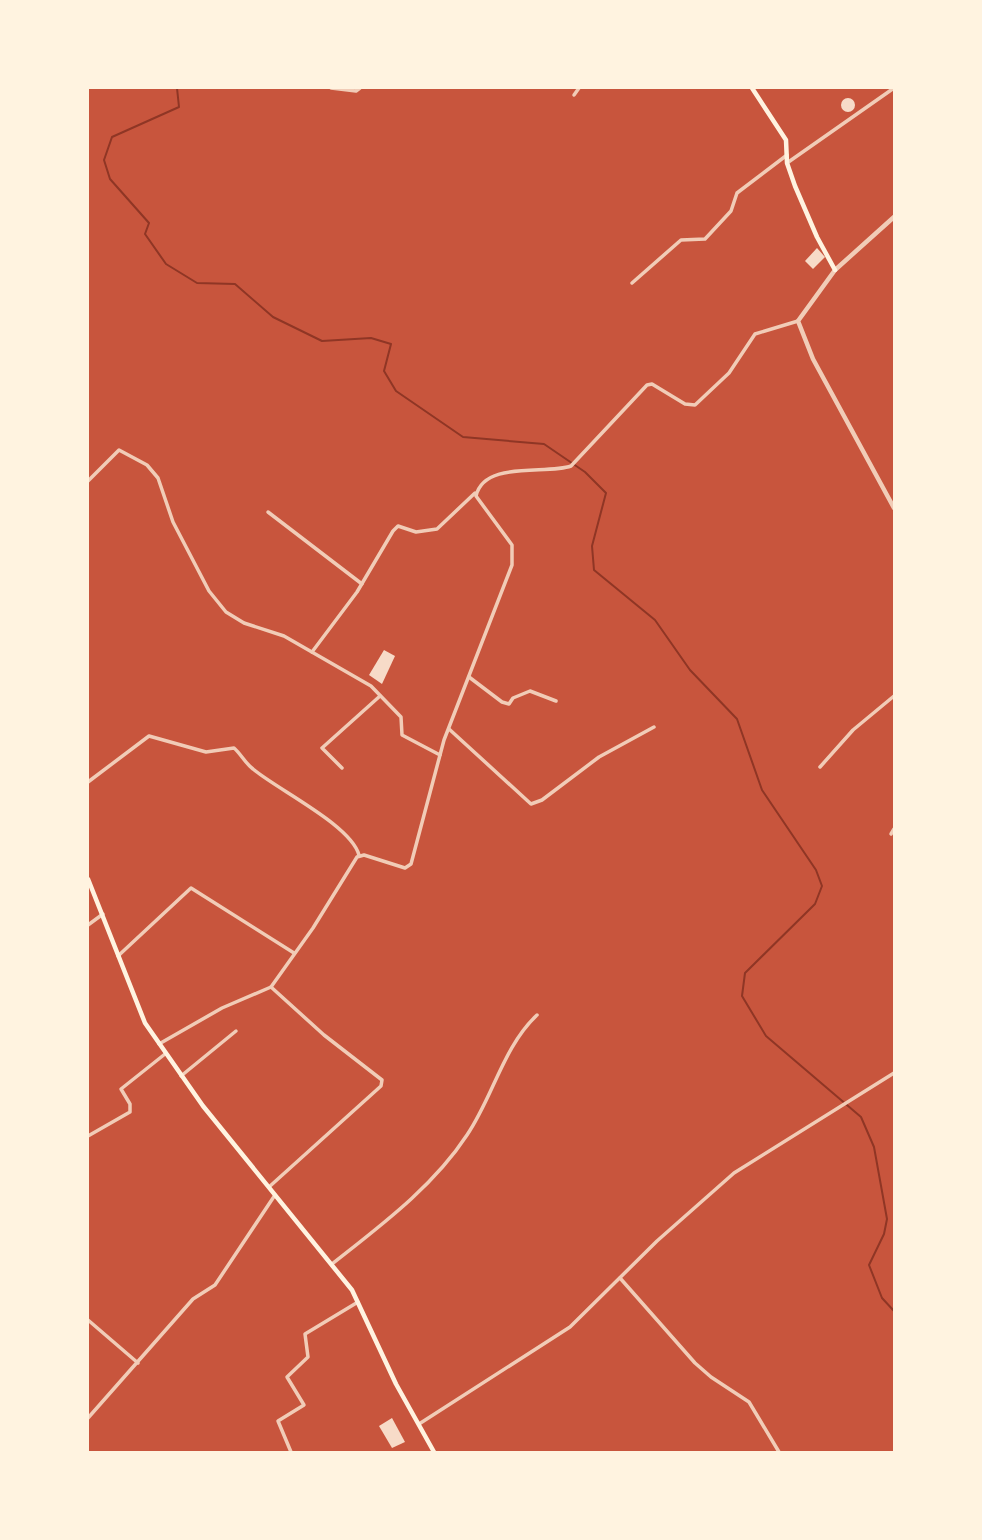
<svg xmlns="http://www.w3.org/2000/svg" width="982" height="1540" font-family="Rubik,sans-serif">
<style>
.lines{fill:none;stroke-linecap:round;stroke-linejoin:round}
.stream{stroke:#8f3625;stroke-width:2}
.building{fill:#f7dbc8}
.minor{stroke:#f1ccb7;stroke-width:3.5}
.tertiary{stroke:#f1ccb7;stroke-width:4.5}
.secondary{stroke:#fff3e0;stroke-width:4.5}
</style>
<rect width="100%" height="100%" fill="#c8553d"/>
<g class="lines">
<polyline class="stream" points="177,88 179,107 112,137 104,160 110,179 149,223 145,234 166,264 197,283 235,284 273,317 322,341 371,338 391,344 384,371 396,391 463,437 544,444 585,472 606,493 592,546 594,570 655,620 690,670 737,719 762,790 816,870 822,886 815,904 745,973 742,996 766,1036 861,1117 874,1147 887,1219 884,1234 869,1265 882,1298 894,1311"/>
</g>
<g class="building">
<circle cx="848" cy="105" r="7"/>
<polygon points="817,248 825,257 813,269 805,261"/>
<polygon points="384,650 395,656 382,684 369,675"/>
<polygon points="392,1418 405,1442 392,1448 379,1426"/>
</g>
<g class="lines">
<g class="minor">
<polyline points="331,88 356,91 360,88"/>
<polyline points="574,95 579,88"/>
<polyline points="787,163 894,88"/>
<polyline points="632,283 681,240 705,239 731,211 737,193 787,155"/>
<polyline points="88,481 119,450 147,465 158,478 173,522 209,591 226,612 244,623 284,636 371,686 401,717 402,735 440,755"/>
<polyline points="268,512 362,584"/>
<polyline points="312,652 357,592 393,531 398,526 416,532 437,529 475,493"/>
<polyline points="469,677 502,702 509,704 513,698 530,691 556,701"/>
<polyline points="449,729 531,804 542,800 599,757 654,727"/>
<polyline points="820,767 853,730 894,696"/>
<polyline points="342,768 322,748 380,696"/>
<path d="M88,782l61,-46 57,16 28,-4c7,6 11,15 19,21 25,21 98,56 106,86"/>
<polyline points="891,834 894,829"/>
<polyline points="88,925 103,914"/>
<polyline points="118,956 191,888 294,953"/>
<path d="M159,1044l63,-36 49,-21 42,-59 44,-71 7,-2 41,13 6,-4 33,-124 68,-175v-20l-36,-49c8,-36 71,-21 95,-30l76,-81 5,-1 33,20 10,1 34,-32 26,-39 43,-13"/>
<polyline points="181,1076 236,1031"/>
<polyline points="88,1136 130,1112 130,1104 121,1089 165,1054"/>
<polyline points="269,1187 381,1086 382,1080 324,1035 271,987"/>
<path d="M332,1264c48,-38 101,-77 135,-129 26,-38 36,-88 70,-120"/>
<polyline points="620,1278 695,1363 711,1377 749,1402 779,1452"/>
<polyline points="88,1320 138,1363"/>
<polyline points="88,1418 193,1299 215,1285 275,1195"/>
<polyline points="419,1424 570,1327 657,1241 734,1173 894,1073"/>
<polyline points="291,1452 278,1421 304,1405 287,1377 308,1357 305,1334 358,1302"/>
</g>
<polyline class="tertiary" points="894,217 835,270 798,321 813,359 894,508"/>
<g class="secondary">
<polyline points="752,88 786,140 787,163 795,186 817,237 835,270"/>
<polyline points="88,879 145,1023 203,1106 352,1290 396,1384 434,1452"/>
</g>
</g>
<rect width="982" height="1540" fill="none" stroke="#fff3e0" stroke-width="178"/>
</svg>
